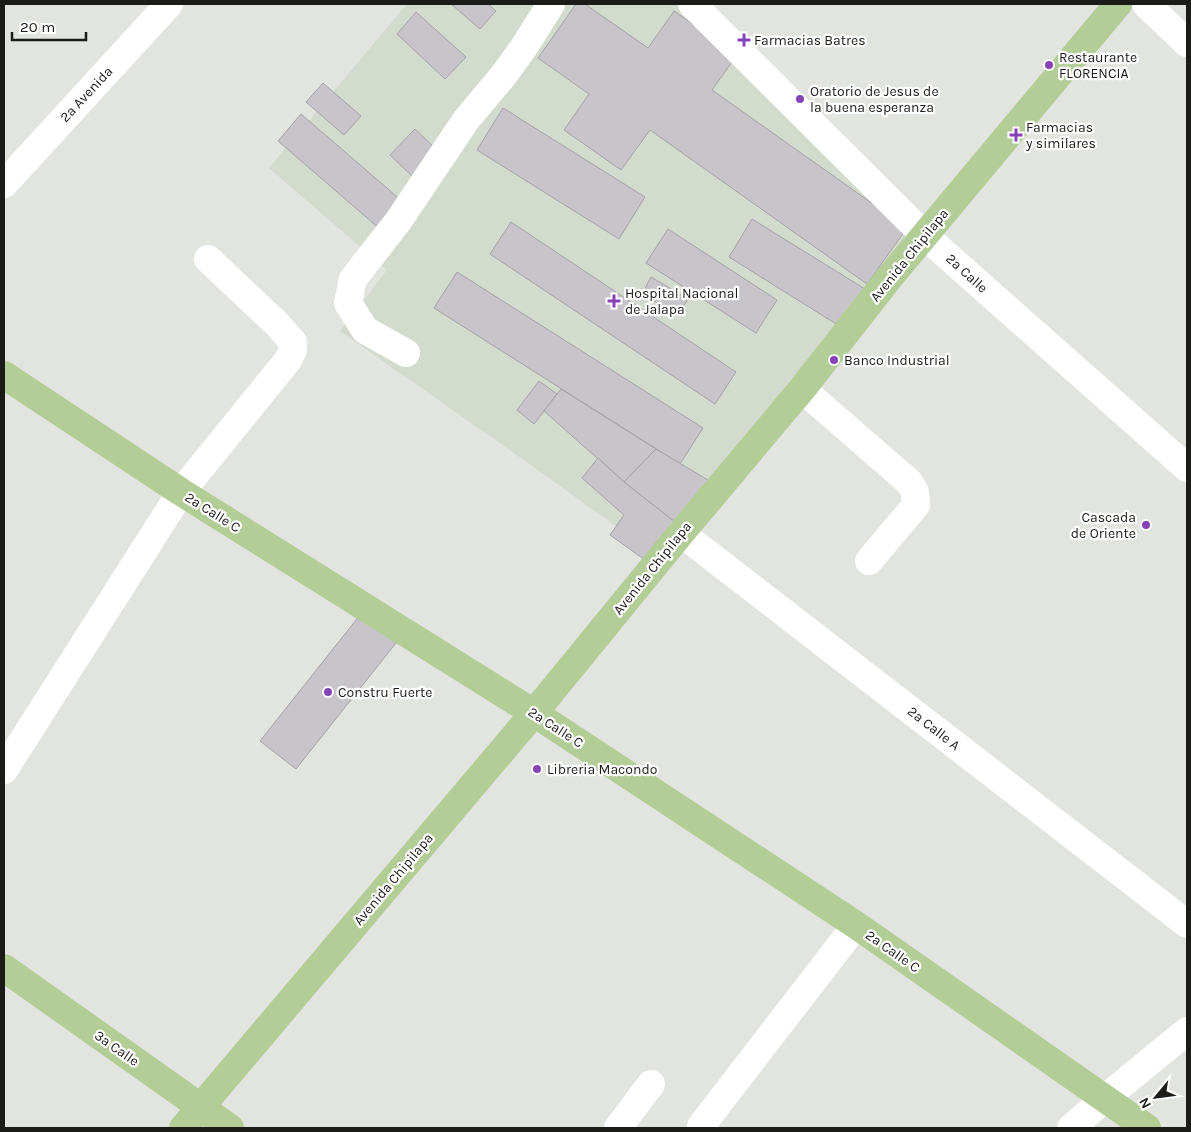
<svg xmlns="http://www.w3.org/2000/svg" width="1191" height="1132" font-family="Karla,sans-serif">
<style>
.built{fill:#d3dace}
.building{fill:#c8c5ca;stroke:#a4a2a7}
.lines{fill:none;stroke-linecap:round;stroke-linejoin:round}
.minor{stroke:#fff;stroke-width:28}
.major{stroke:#b2cd95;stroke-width:28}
.poi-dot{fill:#8643b8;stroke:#fff;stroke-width:2}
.labels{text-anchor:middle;stroke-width:4.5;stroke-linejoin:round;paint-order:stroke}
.poi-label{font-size:14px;fill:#1b1c1a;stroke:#fff;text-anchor:start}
.street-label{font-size:14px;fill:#1b1c1a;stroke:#fff}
</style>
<rect width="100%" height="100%" fill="#e2e4df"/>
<polygon class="built" points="407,4 686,4 920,231 660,558 528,463 340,331 387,270 269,168"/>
<g class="building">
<polygon points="451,4 488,4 496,11 480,29"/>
<polygon points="576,4 585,4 648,48 674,11 737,55 712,90 907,228 867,284 650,130 621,170 564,130 589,94 538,58"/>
<polygon points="416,12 466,57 445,79 397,34"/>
<polygon points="323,83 361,116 344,135 306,102"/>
<polygon points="503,108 645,197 619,239 477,150"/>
<polygon points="301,114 403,202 380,229 278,141"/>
<polygon points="415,129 437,150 412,176 390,155"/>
<polygon points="752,219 865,289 841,327 729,257"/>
<polygon points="511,222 736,372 715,404 490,254"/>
<polygon points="668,229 777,300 756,333 646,263"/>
<polygon points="457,272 703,428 680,464 434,308"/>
<polygon points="651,277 688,299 678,315 642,294"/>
<polygon points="539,381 557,394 534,424 517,410"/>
<polygon points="561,389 656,449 624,482 544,411"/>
<polygon points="656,449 708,480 675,522 624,482"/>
<polygon points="598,458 624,482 675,522 645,560 610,535 624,515 582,478"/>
<polygon points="360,615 396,643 296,769 260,741"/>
</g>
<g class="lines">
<g class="minor">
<polyline points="692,4 925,236 1187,468"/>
<polyline points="1146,4 1187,43"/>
<polyline points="4,184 169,4"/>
<polyline points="406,353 365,330 348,303 353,279 399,220 466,120 503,76 524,47 551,4"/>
<polyline points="802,389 909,482 915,492 916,505 869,561"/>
<polyline points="681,533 1187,924"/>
<polyline points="4,770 181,492 288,360 293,350 293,342 278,325 208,259"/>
<polyline points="701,1126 856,925"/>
<polyline points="618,1128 651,1084"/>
<polyline points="1071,1128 1104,1099 1187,1031"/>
</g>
<g class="major">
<polyline points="4,375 181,492 534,713 856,925 1147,1128"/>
<polyline points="4,968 230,1128"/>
<polyline points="183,1128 534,713 681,533 802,389 889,278 1118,4"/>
</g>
</g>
<g class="poi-dot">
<path d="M741.5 32.5h5v5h5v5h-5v5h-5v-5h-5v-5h5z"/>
<circle cx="1049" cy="65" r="5"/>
<circle cx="800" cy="99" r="5"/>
<path d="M1013.5 127.5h5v5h5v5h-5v5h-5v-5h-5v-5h5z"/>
<path d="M611.5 293.5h5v5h5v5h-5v5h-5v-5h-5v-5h5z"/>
<circle cx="834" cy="360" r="5"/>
<circle cx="1146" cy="525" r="5"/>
<circle cx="328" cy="692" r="5"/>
<circle cx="537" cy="769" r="5"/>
</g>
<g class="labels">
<g class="poi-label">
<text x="754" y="45">Farmacias Batres</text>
<text x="1059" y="62">Restaurante<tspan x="1059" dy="16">FLORENCIA</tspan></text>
<text x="810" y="96">Oratorio de Jesus de<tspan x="810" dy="16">la buena esperanza</tspan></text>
<text x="1026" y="132">Farmacias<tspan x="1026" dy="16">y similares</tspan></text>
<text x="625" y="298">Hospital Nacional<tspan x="625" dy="16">de Jalapa</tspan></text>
<text x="844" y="365">Banco Industrial</text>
<text x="1136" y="522" text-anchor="end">Cascada<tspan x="1136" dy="16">de Oriente</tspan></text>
<text x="338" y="697">Constru Fuerte</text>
<text x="547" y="774">Libreria Macondo</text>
</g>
<g class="street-label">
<text transform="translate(86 94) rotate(-47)" y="5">2a Avenida</text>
<text transform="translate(909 255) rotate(-51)" y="5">Avenida Chipilapa</text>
<text transform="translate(967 273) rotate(42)" y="5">2a Calle</text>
<text transform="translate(213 512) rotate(32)" y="5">2a Calle C</text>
<text transform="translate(652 568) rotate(-51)" y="5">Avenida Chipilapa</text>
<text transform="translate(556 727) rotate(33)" y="5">2a Calle C</text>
<text transform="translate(934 728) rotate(38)" y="5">2a Calle A</text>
<text transform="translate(393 879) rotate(-50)" y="5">Avenida Chipilapa</text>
<text transform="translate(893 951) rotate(35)" y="5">2a Calle C</text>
<text transform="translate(117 1048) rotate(35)" y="5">3a Calle</text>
</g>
</g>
<rect width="1191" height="1132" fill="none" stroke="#1b1c1a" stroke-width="10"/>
<g transform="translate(1156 1097) rotate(241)" stroke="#ffffff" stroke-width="4" paint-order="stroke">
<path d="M0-4L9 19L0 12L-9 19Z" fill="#1b1c1a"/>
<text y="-8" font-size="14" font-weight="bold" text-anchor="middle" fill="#1b1c1a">N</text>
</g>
<path d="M12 32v8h74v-8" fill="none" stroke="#1b1c1a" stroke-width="2.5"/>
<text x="20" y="32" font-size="15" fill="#1b1c1a" stroke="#ffffff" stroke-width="4" paint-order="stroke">20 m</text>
</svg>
